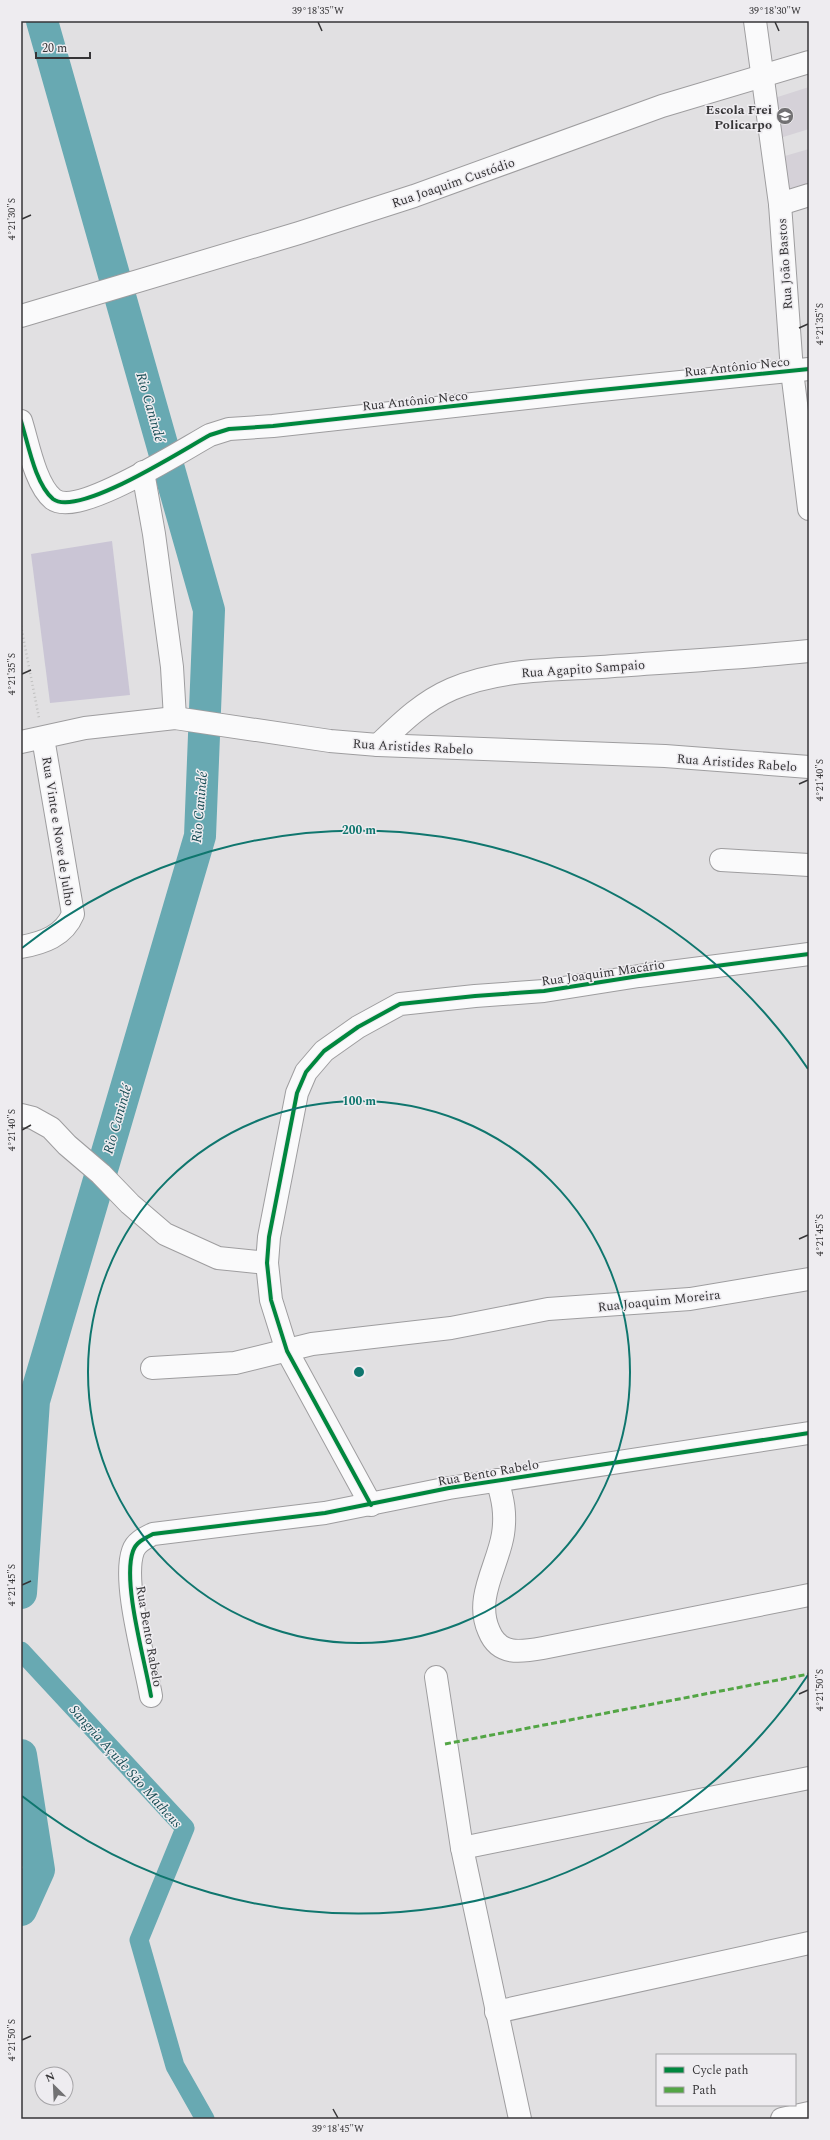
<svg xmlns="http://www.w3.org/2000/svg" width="830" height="2140" font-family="Spectral,serif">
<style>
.built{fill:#d5d1d8}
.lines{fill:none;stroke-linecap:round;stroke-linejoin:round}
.canal{stroke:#68a9b2;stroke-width:19}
.river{stroke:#68a9b2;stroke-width:32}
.building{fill:#cac5d5}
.minor-casing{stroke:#9e9d9f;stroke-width:24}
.major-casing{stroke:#9e9d9f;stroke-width:24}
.path{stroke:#c0c0c0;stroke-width:2.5;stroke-dasharray:1 3;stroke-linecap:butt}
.minor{stroke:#fafafb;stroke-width:22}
.major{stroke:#fafafb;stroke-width:22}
.quiet{stroke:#53a545;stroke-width:3;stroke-dasharray:6 3;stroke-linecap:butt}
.cycleway-casing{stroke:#eeecf0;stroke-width:6}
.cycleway{stroke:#00873e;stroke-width:4}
.ticks{fill:none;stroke:#363537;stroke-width:1.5}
.ring{fill:none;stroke:#0f766e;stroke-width:2}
.labels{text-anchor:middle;stroke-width:3;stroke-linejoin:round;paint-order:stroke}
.poi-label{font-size:13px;font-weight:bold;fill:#363537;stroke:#eeecf0;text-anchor:end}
.street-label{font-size:13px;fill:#363537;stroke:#eeecf0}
.water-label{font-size:14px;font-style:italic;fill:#184d55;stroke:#eeecf0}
.centre{fill:#0f766e;stroke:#eeecf0;stroke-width:2}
.ring-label{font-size:12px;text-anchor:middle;font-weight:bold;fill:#0f766e;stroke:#eeecf0;stroke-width:3;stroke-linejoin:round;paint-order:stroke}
.neatline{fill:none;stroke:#363537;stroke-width:1.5}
.ticks-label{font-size:10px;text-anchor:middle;fill:#363537}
</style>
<rect width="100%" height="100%" fill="#e1e0e2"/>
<g class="built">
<polygon points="809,87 809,129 764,143 759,103"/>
<polygon points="809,149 809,186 774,196 764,162"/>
</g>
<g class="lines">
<polyline class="canal" points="21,1651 185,1828 139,1940 175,2066 205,2119"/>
<g class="river">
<polyline points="21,1593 34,1401 200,836 209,610 42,21"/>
<polyline points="21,1755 39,1870 21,1910"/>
</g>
</g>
<polygon class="building" points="112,541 130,695 50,703 31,554"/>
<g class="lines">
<defs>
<g id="minor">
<polyline points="755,21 780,204 792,371 809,509"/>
<polyline points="780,204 809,195"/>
<path d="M21,421c7,22 14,63 32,78 25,19 131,-50 157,-64l19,-6 44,-3 308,-34 228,-23"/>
<polyline points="143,472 154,534 172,667 175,718"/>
<polyline points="21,742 85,728 175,718 330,741 378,745 665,756 809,767"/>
<path d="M378,745c23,-22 44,-43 74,-56 47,-20 99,-19 149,-22 69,-5 139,-9 208,-16"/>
<polyline points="721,860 809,865"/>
<path d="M21,947c22,-4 43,-11 52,-33l-30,-176"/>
<polyline points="21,1115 33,1118 51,1128 67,1145 101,1174 130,1204 165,1234 218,1258 267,1263"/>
<polyline points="152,1368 235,1363 312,1344 451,1328 548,1309 690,1299 809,1279"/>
<path d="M497,1480c6,19 9,34 6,54 -5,32 -29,64 -14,97 10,25 32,21 54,17l266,-53"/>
<polyline points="371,1505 287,1351 271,1300 267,1263 269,1237 297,1093 306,1072 324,1051 358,1027 400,1004 475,996 544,991 639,976 809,954"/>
<polyline points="436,1677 462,1848 520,2119"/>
<path d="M151,1696c-6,-35 -29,-114 -18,-145 3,-9 12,-13 20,-17l172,-21 124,-25 360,-55"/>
<polyline points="462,1848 809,1778"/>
<polyline points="496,2012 809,1943"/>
<polyline points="782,2119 809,2113"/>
</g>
<polyline id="major" points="21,316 299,233 414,196 662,106 809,62"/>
</defs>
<use href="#minor" class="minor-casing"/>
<use href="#major" class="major-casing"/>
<polyline class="path" points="21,626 39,718"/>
<use href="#minor" class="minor"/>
<use href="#major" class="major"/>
<polyline class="quiet" points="445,1744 809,1674"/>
<defs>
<g id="cycleway">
<path d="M21,421c7,22 14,63 32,78 25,19 131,-50 157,-64l19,-6 44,-3 308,-34 228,-23"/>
<polyline points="371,1505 287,1351 271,1300 267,1263 269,1237 297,1093 306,1072 324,1051 358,1027 400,1004 475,996 544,991 639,976 809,954"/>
<path d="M151,1696c-6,-35 -29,-114 -18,-145 3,-9 12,-13 20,-17l172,-21 124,-25 360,-55"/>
</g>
</defs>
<use href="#cycleway" class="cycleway-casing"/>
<use href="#cycleway" class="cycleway"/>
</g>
<path class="ticks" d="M318,22l4,9M775,22l4,9M22,219l9,-4M799,328l9,-4M22,674l9,-4M799,784l9,-4M22,1130l9,-5M799,1239l9,-4M22,1585l9,-4M799,1694l9,-4M22,2040l9,-4M333,2109l5,9"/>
<g class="ring">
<circle cx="359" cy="1372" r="271"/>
<path d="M808 1675A542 542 0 0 1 22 1796M22 948A542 542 0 0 1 808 1069"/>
</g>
<defs>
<symbol id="school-disc" viewBox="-11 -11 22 22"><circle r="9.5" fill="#727173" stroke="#eeecf0"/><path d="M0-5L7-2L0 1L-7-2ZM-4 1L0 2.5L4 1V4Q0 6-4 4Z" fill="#fff"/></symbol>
</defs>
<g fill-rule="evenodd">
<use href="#school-disc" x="775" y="106" width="20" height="20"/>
</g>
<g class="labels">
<g class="poi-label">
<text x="772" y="114">Escola Frei<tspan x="772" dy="15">Policarpo</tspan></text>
</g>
<g class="street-label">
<text transform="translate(453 182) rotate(-19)" y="5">Rua Joaquim Custódio</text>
<text transform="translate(784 264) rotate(-94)" y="5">Rua João Bastos</text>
<text transform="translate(737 366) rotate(-6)" y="5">Rua Antônio Neco</text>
<text transform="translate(415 400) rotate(-6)" y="5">Rua Antônio Neco</text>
<text transform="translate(583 668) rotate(-4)" y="5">Rua Agapito Sampaio</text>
<text transform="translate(413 746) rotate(3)" y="5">Rua Aristides Rabelo</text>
<text transform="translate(737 762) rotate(4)" y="5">Rua Aristides Rabelo</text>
<text transform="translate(59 831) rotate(81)" y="5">Rua Vinte e Nove de Julho</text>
<text transform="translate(603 972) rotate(-8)" y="5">Rua Joaquim Macário</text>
<text transform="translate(659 1300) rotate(-6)" y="5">Rua Joaquim Moreira</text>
<text transform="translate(488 1472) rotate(-10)" y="5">Rua Bento Rabelo</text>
<text transform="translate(150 1636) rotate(80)" y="5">Rua Bento Rabelo</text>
</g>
<g class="water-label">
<text transform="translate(151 407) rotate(74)" y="5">Rio Canindé</text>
<text transform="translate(199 807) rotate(-85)" y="5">Rio Canindé</text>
<text transform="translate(117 1119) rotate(-74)" y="5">Rio Canindé</text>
<text transform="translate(126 1766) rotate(48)" y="5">Sangria Açude São Matheus</text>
</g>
</g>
<circle cx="359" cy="1372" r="6" class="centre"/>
<g class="ring-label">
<text x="359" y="834">200 m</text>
<text x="359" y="1105">100 m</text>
</g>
<rect width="830" height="2140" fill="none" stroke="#eeecf0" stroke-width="44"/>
<rect x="656" y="2054" width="140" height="52" fill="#eeecf0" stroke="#a4a3a6"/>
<rect x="664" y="2067" width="20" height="6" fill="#00873e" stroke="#a4a3a6"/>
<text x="692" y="2074" font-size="12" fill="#363537">Cycle path</text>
<rect x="664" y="2087" width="20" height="6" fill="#53a545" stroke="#a4a3a6"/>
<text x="692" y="2094" font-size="12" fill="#363537">Path</text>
<g transform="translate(54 2086) rotate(336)"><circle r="19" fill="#eeecf0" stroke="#a4a3a6"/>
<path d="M0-3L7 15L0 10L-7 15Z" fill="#727173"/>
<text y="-6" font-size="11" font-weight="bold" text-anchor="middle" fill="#363537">N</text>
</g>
<path d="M36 52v6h54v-6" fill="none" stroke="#363537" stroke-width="2"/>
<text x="42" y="52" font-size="12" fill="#363537" stroke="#eeecf0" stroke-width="3" paint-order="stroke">20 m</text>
<rect x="22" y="22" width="786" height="2096" class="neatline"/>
<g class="ticks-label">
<text x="318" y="14">39°18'35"W</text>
<text x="775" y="14">39°18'30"W</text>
<text transform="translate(11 219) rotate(-90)" y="4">4°21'30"S</text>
<text transform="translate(819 324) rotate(-90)" y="4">4°21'35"S</text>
<text transform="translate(11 674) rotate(-90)" y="4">4°21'35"S</text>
<text transform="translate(819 780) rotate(-90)" y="4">4°21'40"S</text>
<text transform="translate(11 1130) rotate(-90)" y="4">4°21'40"S</text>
<text transform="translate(819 1235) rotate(-90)" y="4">4°21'45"S</text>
<text transform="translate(11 1585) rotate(-90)" y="4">4°21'45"S</text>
<text transform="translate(819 1690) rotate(-90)" y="4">4°21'50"S</text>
<text transform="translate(11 2040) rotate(-90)" y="4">4°21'50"S</text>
<text x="338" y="2132">39°18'45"W</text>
</g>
</svg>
